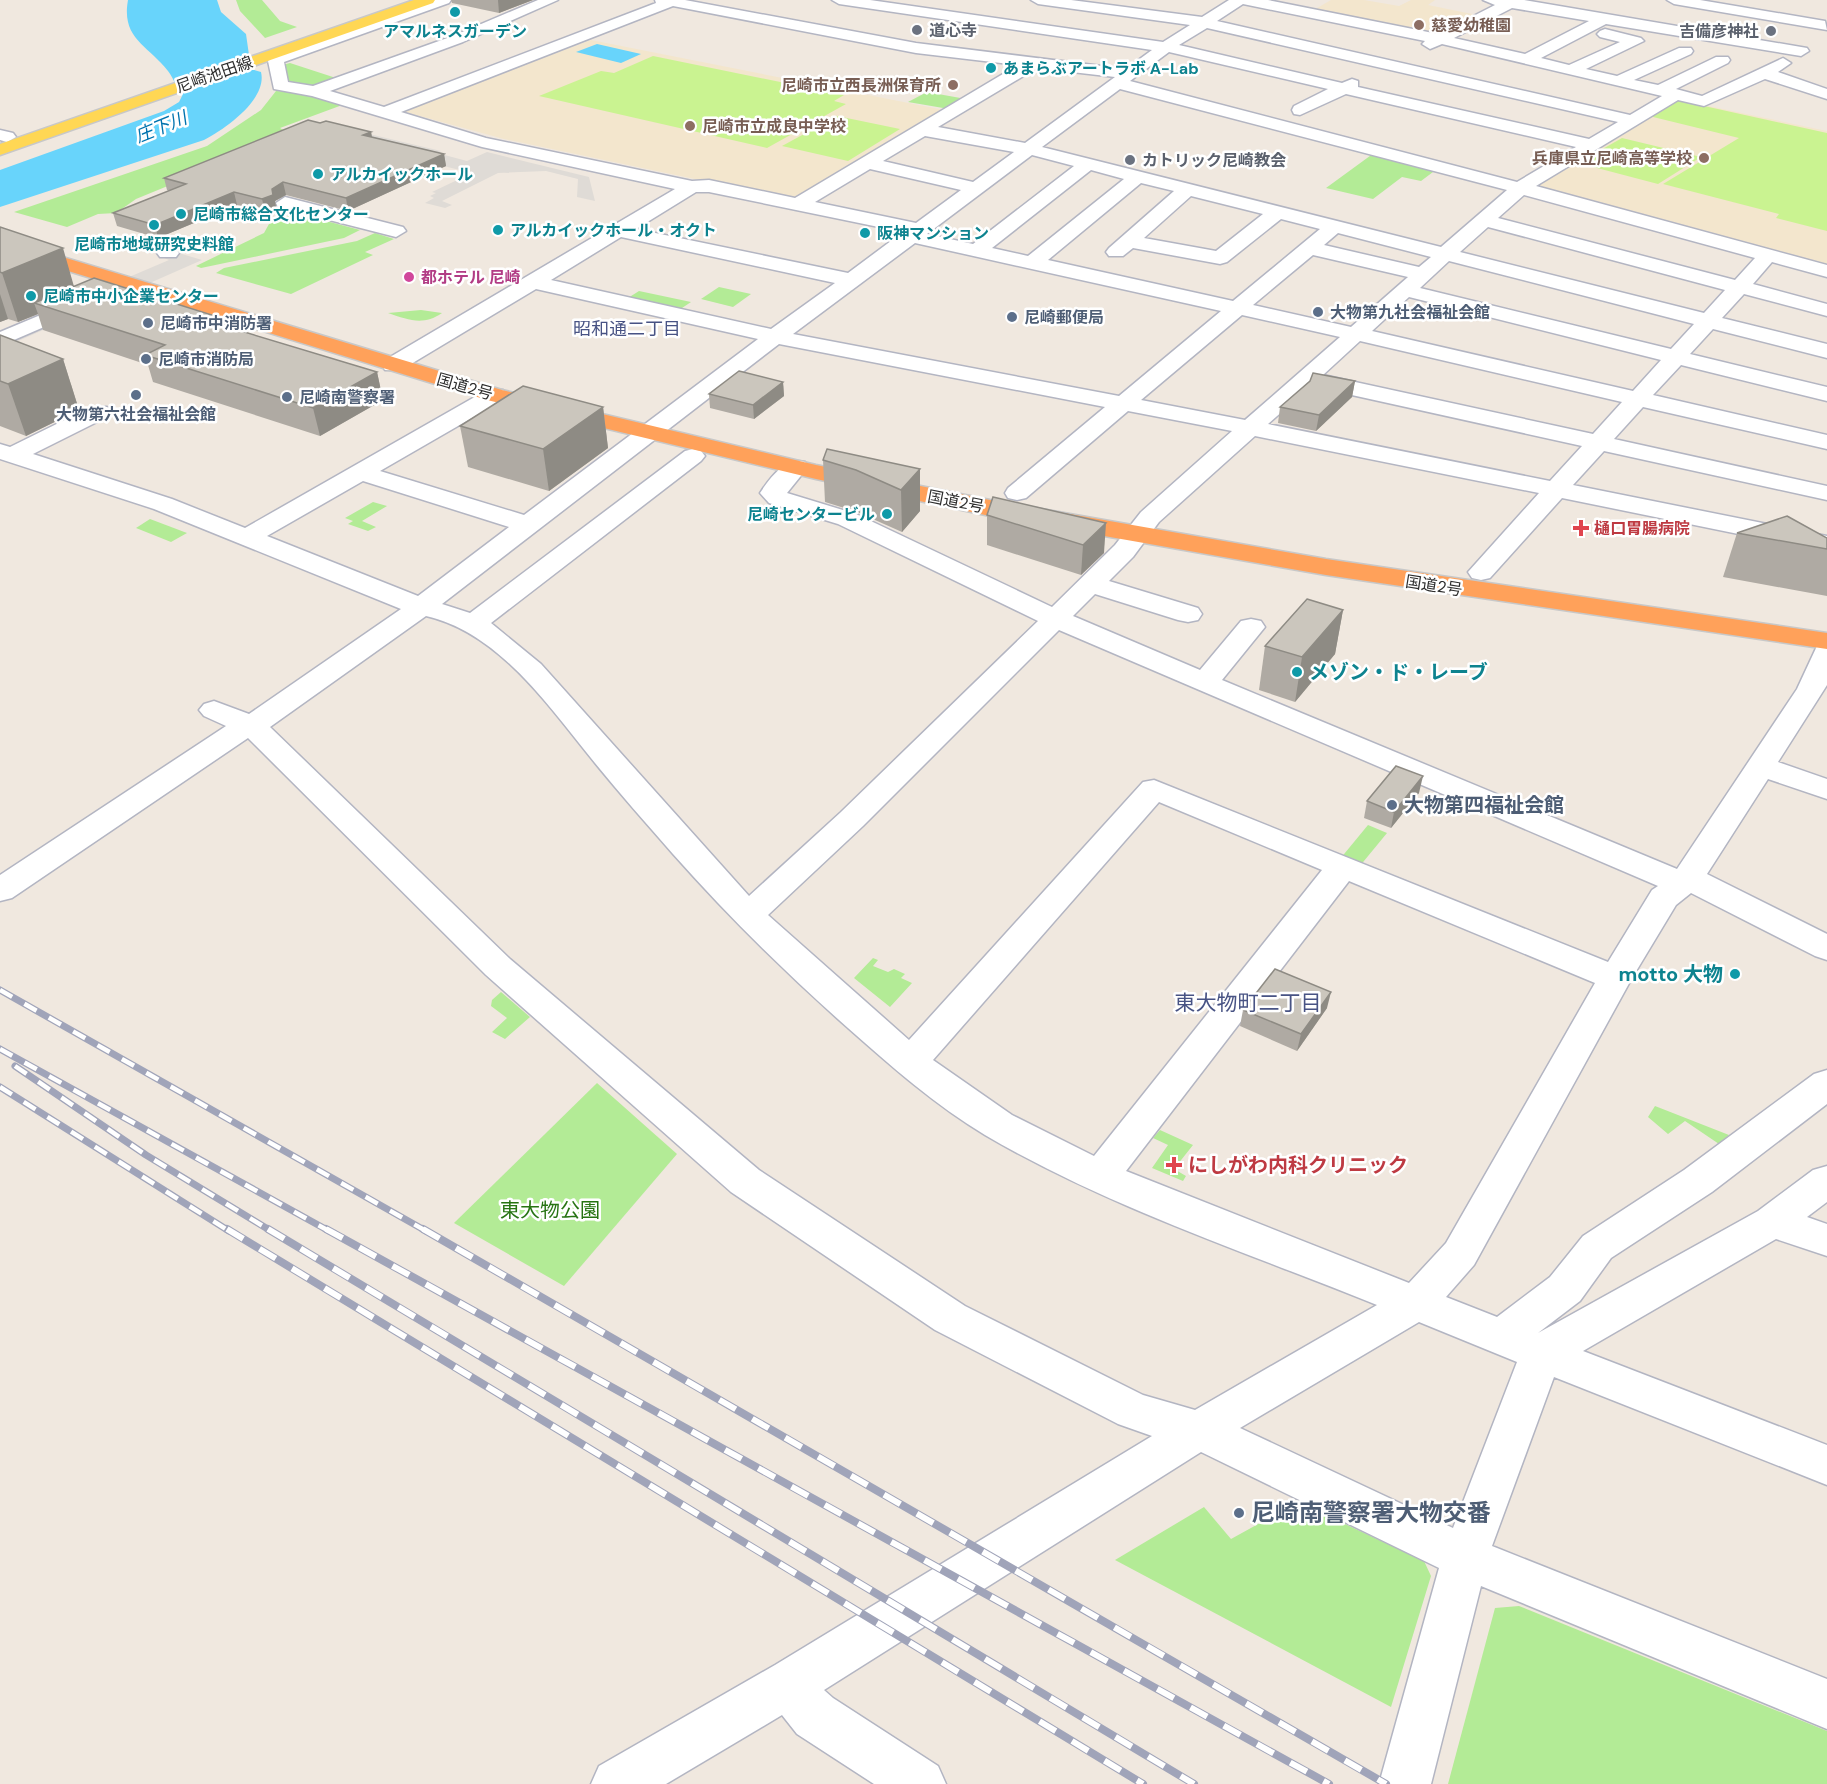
<svg xmlns="http://www.w3.org/2000/svg" width="1827" height="1784" font-family="'DM Sans','Noto Sans JP',sans-serif">
<style>
.education{fill:#f3e6cd}
.green{fill:#b3eb96}
.pitch{fill:#caf391}
.plaza{fill:#dfdbd6}
.water{fill:#68d4fb}
.lines{fill:none;stroke-linecap:round;stroke-linejoin:round}
.minor-casing{stroke:#b3b5c2;stroke-width:3}
.major-casing{stroke:#c8c8c8;stroke-width:3}
.highway-casing{stroke:#c8c8c8;stroke-width:3}
.minor{fill:#fff;fill-rule:evenodd}
.major{fill:#ffd754;fill-rule:evenodd}
.highway{fill:#ffa15a;fill-rule:evenodd}
.rail-far1-casing{stroke:#a0a4b9;stroke-width:7}
.rail-casing{stroke:#a0a4b9;stroke-width:8}
.rail-far1{stroke:#fff;stroke-width:4.5;stroke-dasharray:14;stroke-linecap:butt}
.rail{stroke:#fff;stroke-width:6;stroke-dasharray:19;stroke-linecap:butt}
.wall{fill:#afaaa3}
.shaded-wall{fill:#8e8b84}
.building{fill:#cbc6bd;stroke:#8e8b84;stroke-width:1.5}
.culture-dot{fill:#0f9aa8;stroke:#fff;stroke-width:2}
.education-dot{fill:#8d6e63;stroke:#fff;stroke-width:2}
.worship-dot{fill:#6b7280;stroke:#fff;stroke-width:2}
.hotel-dot{fill:#d1479c;stroke:#fff;stroke-width:2}
.service-dot{fill:#5c6f8a;stroke:#fff;stroke-width:2}
.health-dot{fill:#e0444e;stroke:#fff;stroke-width:2}
.labels{text-anchor:middle;stroke-width:5;stroke-linejoin:round;paint-order:stroke}
.far-education-label{font-size:16px;font-weight:bold;fill:#785e54;stroke:#fff;text-anchor:start}
.far-worship-label{font-size:16px;font-weight:bold;fill:#5b616d;stroke:#fff;text-anchor:start}
.far-culture-label{font-size:16px;font-weight:bold;fill:#0d838f;stroke:#fff;text-anchor:start}
.far-street-label{font-size:16px;fill:#2d2d2d;stroke:#fff}
.far-hotel-label{font-size:16px;font-weight:bold;fill:#b23c85;stroke:#fff;text-anchor:start}
.far-service-label{font-size:16px;font-weight:bold;fill:#4e5e75;stroke:#fff;text-anchor:start}
.far-health-label{font-size:16px;font-weight:bold;fill:#be3a42;stroke:#fff;text-anchor:start}
.far-water-label{font-size:18px;font-style:italic;fill:#0073ae;stroke:#fff}
.far-neighbourhood-label{font-size:18px;fill:#485384;stroke:#fff}
.culture-label{font-size:20px;font-weight:bold;fill:#0d838f;stroke:#fff;text-anchor:start}
.service-label{font-size:20px;font-weight:bold;fill:#4e5e75;stroke:#fff;text-anchor:start}
.health-label{font-size:20px;font-weight:bold;fill:#be3a42;stroke:#fff;text-anchor:start}
.park-label{font-size:20px;fill:#277413;stroke:#fff}
.neighbourhood-label{font-size:21px;fill:#485384;stroke:#fff}
.near-service-label{font-size:24px;font-weight:bold;fill:#4e5e75;stroke:#fff;text-anchor:start}
</style>
<rect width="100%" height="100%" fill="#f0e8df"/>
<g class="education">
<polygon points="1331,0 1364,0 1399,6 1411,0 1435,0 1428,5 1477,15 1439,34 1312,11"/>
<polygon points="591,40 949,111 795,200 504,139 405,112 403,109"/>
<polygon points="1675,99 1827,131 1827,268 1543,191 1538,184"/>
</g>
<g class="green">
<polygon points="236,0 262,0 280,21 297,27 265,38 240,11"/>
<polygon points="290,63 336,78 314,89 287,85 282,65"/>
<polygon points="276,91 308,93 345,104 280,128 292,135 136,199 116,213 98,214 67,227 14,212 207,146 261,110"/>
<polygon points="927,92 966,99 949,109 908,102"/>
<polygon points="1374,153 1437,169 1421,181 1402,177 1373,199 1326,188"/>
<polygon points="296,213 360,230 344,238 201,268 196,266 264,233 269,224"/>
<polygon points="375,233 394,239 365,252 373,255 291,294 216,273 224,268 357,241"/>
<polygon points="719,287 751,294 733,307 701,299"/>
<polygon points="639,291 691,302 679,310 628,298"/>
<path d="M421,310l21,3c-19,13 -33,7 -54,0z"/>
<polygon points="373,502 387,506 362,521 376,527 368,531 348,524 353,521 345,518"/>
<polygon points="150,519 187,533 171,542 136,528"/>
<polygon points="1368,825 1387,833 1359,867 1340,859"/>
<polygon points="873,958 878,960 873,966 888,972 894,969 905,974 901,978 912,983 890,1007 854,978"/>
<polygon points="501,992 530,1017 505,1039 492,1032 507,1018 491,1006 492,1000"/>
<polygon points="597,1083 677,1154 564,1286 454,1223"/>
<polygon points="1655,1106 1729,1135 1719,1144 1685,1121 1668,1134 1648,1117"/>
<polygon points="1160,1130 1193,1145 1174,1169 1186,1176 1183,1181 1152,1168 1168,1145 1153,1138"/>
<polygon points="1298,1502 1424,1561 1431,1576 1391,1707 1115,1560 1204,1507 1231,1539"/>
<polygon points="1519,1606 1827,1731 1827,1784 1448,1784 1495,1608"/>
</g>
<g class="pitch">
<polygon points="653,56 844,95 834,101 846,104 767,148 539,96 601,71 614,73"/>
<polygon points="1677,100 1827,133 1827,231 1776,218 1779,214 1663,184 1739,138 1649,116"/>
<polygon points="837,116 900,129 848,161 782,146"/>
<polygon points="1622,138 1701,157 1658,184 1578,163"/>
</g>
<g class="plaza">
<polygon points="327,124 441,151 437,153 467,161 487,152 589,177 595,201 577,197 578,179 546,171 498,173 442,201 452,205 445,208 425,203 434,198 430,196 436,193 432,192 472,173 366,147"/>
<polygon points="181,247 192,250 182,254 202,260 0,349 0,333 32,319 23,315 40,315 169,260 159,256"/>
</g>
<g class="water">
<path d="M128,0h89l4,12 25,22 5,35 10,3c7,29 -41,60 -57,68l-204,67v-37l164,-59 15,-9 3,-6c-5,-7 -8,-17 -14,-25 -20,-26 -47,-32 -40,-71z"/>
<polygon points="597,44 641,54 621,63 576,52"/>
</g>
<g class="lines">
<defs>
<g id="minor">
<path d="M430,0h21l-2,3 -165,59 4,20 25,4 140,-50 85,-36h20l-95,42 -133,49 54,16 272,-104 -1,-3h30l231,43 210,26 26,-19 -313,-46 -7,-4h38l293,42 27,-17 -152,-21 -7,-4h40l131,17 27,-17h39l170,34 57,-29 -12,-5h41l283,48 2,3 -8,5 -195,-32 -65,34 28,7 51,-23 -20,-5 -3,-3 3,-3 5,-2 36,9 3,3 -58,28 31,7 62,-28h12l2,3 -2,3 -57,26 24,5 58,-28h12l2,3 -2,3 -52,26 26,7 81,-38 8,5 -13,9 49,17v10l-62,-20 -61,27 -26,-6 -142,86 291,79v12l-55,-15 -19,22 74,20v12l-83,-22 -22,24 105,26v14l-114,-29 -23,25 137,33v14l-146,-36 -28,30 174,40v14l-184,-42 -29,32 213,47v14l-223,-49 -31,34 254,51v16l-265,-54 -72,80 -9,2 -9,-2 -4,-6 71,-79 -284,-57 -96,86 -26,35 -24,24 89,27 4,6 -4,6 -10,2 -10,-2 -83,-26 -22,22 127,54 41,-49 10,-2 10,2 4,6 -43,53 455,189 120,-180 20,-43 10,-2v41l-49,77 49,17v20l-59,-20 -61,95 120,60v26l-12,-4 -124,-63 -15,12 -44,73 -158,287 -28,32 51,20 53,-40 33,-41 101,-66 130,-96 13,-4v34l-115,88 -101,66 -31,43 -42,32 220,-122 55,-41 14,-4v36l-20,15 20,7v32l-51,-17 -193,112 244,94v40l-273,-108 -62,169 335,133v50l-346,-143 -50,198h-52l60,-216 -238,-116 -377,238 9,8 105,68 8,18h-72l-77,-50 -15,-19 -116,69h-75l8,-18 176,-101 377,-229 -34,-12 -183,-94 -204,-138 -245,-217 -238,-237 -236,160 -12,3v-26l226,-149 -22,-10 -5,-6 5,-6 10,-3 35,13 152,-105 -247,-100 -154,-50v-15l10,3 81,-40h16l4,5 -4,5 -74,37 139,45 73,29 242,-138h16l3,5 -3,5 -123,71 144,44 234,-176 -222,-50 -135,81h-16l-3,-5 3,-5 290,-171 -193,-42 -170,-51 -38,-7 -6,-28 4,-5zM1243,4l182,37 -3,3 8,5 12,-5 220,52 -32,19 -413,-94zM673,6l243,47 102,12 -223,133 -86,-18 -17,1 -206,-43 -85,-26zM1512,8l77,13 -64,33 -71,-16zM1207,28l411,94 -29,17 -231,-52v-6l-6,-2 -10,4 -163,-38zM1169,52l159,37 -34,17 -2,4 2,4 6,1 46,-21 230,53 -59,35 -387,-101zM1037,68l78,9 -90,66 -87,-16zM1120,89l387,101 -66,57 -399,-100zM925,136l89,16 -41,30 -90,-21zM1032,155l42,11 -101,78 -46,-10zM870,169l91,21 -45,33 -101,-21zM1091,170l33,9 -96,77 -36,-8zM1141,183l33,8 -65,57 -3,4 3,4h14l10,-8 87,16 7,-2 54,-43 39,10 -87,72 -185,-41zM696,192h13l194,40 -55,41 -212,-44zM1524,195l231,63 -20,22 -237,-62zM1191,196l72,18 -47,37 -72,-13zM1488,227l237,63 -21,23 -244,-61zM1338,233l93,24 -12,10 -95,-22zM621,237l214,46 -64,46 -220,-49zM915,243l306,68 -102,85 -326,-62zM1313,255l95,22 -57,50 -98,-22zM1449,261l245,63 -23,25 -251,-61zM1409,297l252,63 -28,31 -261,-60zM1242,315l98,22 -95,83 -104,-20zM1360,341l262,61 -29,32 -270,-59zM779,344l326,63 -97,81 -3,5 3,5 9,2 9,-2 102,-87 104,20 -91,81 -26,33 -63,62 -196,-93 -69,-21 21,-26 -3,-5c-20,-5 -35,16 -45,31l9,10 69,21 200,97 -197,191 -92,84 -208,-232 -50,-41 210,-162 4,-5 -4,-5 -8,-2 -8,2 -215,162 -28,-9zM1311,386l271,60 -32,35 -282,-57zM363,481l146,46 -91,69 -151,-60zM426,616c74,17 123,91 169,147 25,31 52,61 78,91 55,62 113,119 175,174 43,38 87,77 137,107 123,72 261,117 392,170l-182,105 -52,-15 -178,-89 -206,-136 -249,-211 -240,-232zM1059,630l599,256 -6,4 -44,72 -454,-182 -11,2 -234,258 -141,-125 95,-89zM1159,802l163,68 -228,286 -82,-41 -79,-55zM1349,881l246,102 -149,260 -37,40 -283,-112zM1419,1322l98,40 -64,166 -213,-100z"/>
<polygon points="1667,0 1700,0 1825,21 1827,30 1674,4"/>
<polygon points="0,130 13,133 16,137 7,142 0,140"/>
<polygon points="285,197 403,227 406,231 396,237 278,207 276,203"/>
<polygon points="169,247 176,249 179,253 176,257 160,257 157,253 160,249"/>
<polygon points="81,298 88,300 91,304 88,308 0,346 0,332"/>
</g>
<polygon id="major" points="414,0 435,0 433,3 0,155 0,144"/>
<polygon id="highway" points="0,238 502,390 816,465 990,500 1326,559 1827,633 1827,649 1326,575 990,516 816,479 487,400 0,250"/>
</defs>
<use href="#minor" class="minor-casing"/>
<use href="#major" class="major-casing"/>
<use href="#highway" class="highway-casing"/>
<use href="#minor" class="minor"/>
<use href="#major" class="major"/>
<use href="#highway" class="highway"/>
<defs>
<g id="rail-far1">
<polyline points="0,990 426,1231"/>
<polyline points="0,1049 329,1231"/>
<polyline points="15,1066 146,1155 271,1231"/>
<polyline points="0,1087 229,1231"/>
</g>
<g id="rail">
<polyline points="227,1229 1143,1784"/>
<polyline points="268,1229 1194,1784"/>
<polyline points="326,1229 1329,1784"/>
<polyline points="423,1229 1386,1784"/>
</g>
</defs>
<use href="#rail-far1" class="rail-far1-casing"/>
<use href="#rail" class="rail-casing"/>
<use href="#rail-far1" class="rail-far1"/>
<use href="#rail" class="rail"/>
</g>
<g class="wall">
<polygon points="451,0 533,0 499,13 452,3"/>
<polygon points="320,123 371,132 372,137 444,154 446,166 348,211 286,195 275,201 276,207 265,212 237,205 158,238 117,226 113,213 169,191 167,190 164,178"/>
<polygon points="0,227 74,286 231,321 234,329 377,372 383,400 320,436 153,382 148,365 43,330 38,314 18,322 8,319 0,322"/>
<polygon points="0,335 63,359 79,410 26,436 0,426"/>
<polygon points="1355,381 1352,397 1316,431 1278,423 1280,407"/>
<polygon points="783,382 784,396 754,419 710,408 709,394"/>
<polygon points="603,407 608,448 549,491 468,467 460,426"/>
<polygon points="823,460 920,469 920,511 902,532 857,512 825,502"/>
<polygon points="993,497 1104,553 1081,575 987,545 987,515"/>
<polygon points="1737,533 1827,538 1827,596 1723,577"/>
<polygon points="1343,610 1335,654 1295,702 1259,690 1265,646"/>
<polygon points="1419,793 1391,828 1364,818 1367,801"/>
<polygon points="1327,1008 1297,1051 1240,1026 1243,1010"/>
</g>
<g class="shaded-wall">
<polygon points="498,0 533,0 499,13"/>
<polygon points="371,132 373,144 363,135"/>
<polygon points="444,154 446,166 348,211 346,198"/>
<polygon points="283,182 286,195 275,201 276,207 265,212 262,199 272,189"/>
<polygon points="234,192 237,205 158,238 155,225"/>
<polygon points="63,248 77,297 34,303 38,314 18,322 2,273"/>
<polygon points="0,294 8,319 0,322"/>
<polygon points="231,321 238,348 221,325"/>
<polygon points="63,359 79,410 26,436 8,384"/>
<polygon points="377,372 383,400 320,436 313,408"/>
<polygon points="1355,381 1352,397 1316,431 1319,415"/>
<polygon points="783,382 784,396 754,419 753,405"/>
<polygon points="603,407 608,448 549,491 543,449"/>
<polygon points="920,469 920,511 902,532 901,490"/>
<polygon points="1106,523 1104,553 1081,575 1083,545"/>
<polygon points="1343,610 1335,654 1295,702 1302,657"/>
<polygon points="1423,776 1419,793 1391,828 1394,812"/>
<polygon points="1331,992 1327,1008 1297,1051 1301,1034"/>
</g>
<g class="building">
<polygon points="308,120 320,123 326,121 371,132 363,135 444,154 346,198 283,182 272,189 273,195 262,199 234,192 155,225 113,213 186,184 164,178"/>
<polygon points="0,227 63,248 2,273 0,272"/>
<polygon points="94,278 231,321 221,325 377,372 313,408 145,355 165,345 34,303"/>
<polygon points="0,335 63,359 8,384 0,381"/>
<polygon points="739,371 783,382 753,405 709,394"/>
<polygon points="1313,373 1355,381 1319,415 1280,407 1310,381"/>
<polygon points="523,386 603,407 543,449 460,426"/>
<polygon points="827,449 920,469 901,490 856,470 823,460"/>
<polygon points="993,497 1106,523 1083,545 987,515"/>
<polygon points="1787,516 1827,538 1827,549 1737,533"/>
<polygon points="1307,599 1343,610 1302,657 1265,646"/>
<polygon points="1396,766 1423,776 1394,812 1367,801"/>
<polygon points="1275,969 1331,992 1301,1034 1243,1010"/>
</g>
<g class="culture-dot">
<circle cx="455" cy="12" r="6"/>
<circle cx="991" cy="68" r="6"/>
<circle cx="318" cy="174" r="6"/>
<circle cx="181" cy="214" r="6"/>
<circle cx="154" cy="225" r="6"/>
<circle cx="498" cy="230" r="6"/>
<circle cx="865" cy="233" r="6"/>
<circle cx="31" cy="296" r="6"/>
<circle cx="887" cy="514" r="6"/>
<circle cx="1297" cy="672" r="6"/>
<circle cx="1735" cy="974" r="6"/>
</g>
<g class="education-dot">
<circle cx="1419" cy="25" r="6"/>
<circle cx="953" cy="85" r="6"/>
<circle cx="690" cy="126" r="6"/>
<circle cx="1704" cy="158" r="6"/>
</g>
<g class="worship-dot">
<circle cx="917" cy="30" r="6"/>
<circle cx="1771" cy="31" r="6"/>
<circle cx="1130" cy="160" r="6"/>
</g>
<circle class="hotel-dot" cx="409" cy="277" r="6"/>
<g class="service-dot">
<circle cx="1318" cy="312" r="6"/>
<circle cx="1012" cy="317" r="6"/>
<circle cx="148" cy="323" r="6"/>
<circle cx="146" cy="359" r="6"/>
<circle cx="136" cy="395" r="6"/>
<circle cx="287" cy="397" r="6"/>
<circle cx="1392" cy="805" r="6"/>
<circle cx="1239" cy="1513" r="6"/>
</g>
<g class="health-dot">
<path d="M1578 519h6v6h6v6h-6v6h-6v-6h-6v-6h6z"/>
<path d="M1171 1156h6v6h6v6h-6v6h-6v-6h-6v-6h6z"/>
</g>
<g class="labels">
<g class="far-education-label">
<text x="1431" y="31">慈愛幼稚園</text>
<text x="941" y="91" text-anchor="end">尼崎市立西長洲保育所</text>
<text x="702" y="132">尼崎市立成良中学校</text>
<text x="1692" y="164" text-anchor="end">兵庫県立尼崎高等学校</text>
</g>
<g class="far-worship-label">
<text x="929" y="36">道心寺</text>
<text x="1759" y="37" text-anchor="end">吉備彦神社</text>
<text x="1142" y="166">カトリック尼崎教会</text>
</g>
<g class="far-culture-label">
<text x="455" y="37" text-anchor="middle">アマルネスガーデン</text>
<text x="1003" y="74">あまらぶアートラボ A-Lab</text>
<text x="330" y="180">アルカイックホール</text>
<text x="193" y="220">尼崎市総合文化センター</text>
<text x="510" y="236">アルカイックホール・オクト</text>
<text x="877" y="239">阪神マンション</text>
<text x="154" y="250" text-anchor="middle">尼崎市地域研究史料館</text>
<text x="43" y="302">尼崎市中小企業センター</text>
<text x="875" y="520" text-anchor="end">尼崎センタービル</text>
</g>
<g class="far-street-label">
<text transform="translate(214 74) rotate(-19)" y="6">尼崎池田線</text>
<text transform="translate(465 386) rotate(16)" y="6">国道2号</text>
<text transform="translate(956 501) rotate(11)" y="6">国道2号</text>
<text transform="translate(1434 585) rotate(9)" y="6">国道2号</text>
</g>
<g class="far-hotel-label">
<text x="421" y="283">都ホテル 尼崎</text>
</g>
<g class="far-service-label">
<text x="1330" y="318">大物第九社会福祉会館</text>
<text x="1024" y="323">尼崎郵便局</text>
<text x="160" y="329">尼崎市中消防署</text>
<text x="158" y="365">尼崎市消防局</text>
<text x="299" y="403">尼崎南警察署</text>
<text x="136" y="420" text-anchor="middle">大物第六社会福祉会館</text>
</g>
<g class="far-health-label">
<text x="1594" y="534">樋口胃腸病院</text>
</g>
<g class="far-water-label">
<text transform="translate(161 127) rotate(-22)" y="6">庄下川</text>
</g>
<g class="far-neighbourhood-label">
<text x="627" y="335">昭和通二丁目</text>
</g>
<g class="culture-label">
<text x="1309" y="679">メゾン・ド・レーブ</text>
<text x="1723" y="981" text-anchor="end">motto 大物</text>
</g>
<g class="service-label">
<text x="1404" y="812">大物第四福祉会館</text>
</g>
<g class="health-label">
<text x="1188" y="1172">にしがわ内科クリニック</text>
</g>
<g class="park-label">
<text x="550" y="1217">東大物公園</text>
</g>
<g class="neighbourhood-label">
<text x="1248" y="1010">東大物町二丁目</text>
</g>
<g class="near-service-label">
<text x="1251" y="1521">尼崎南警察署大物交番</text>
</g>
</g>
</svg>
